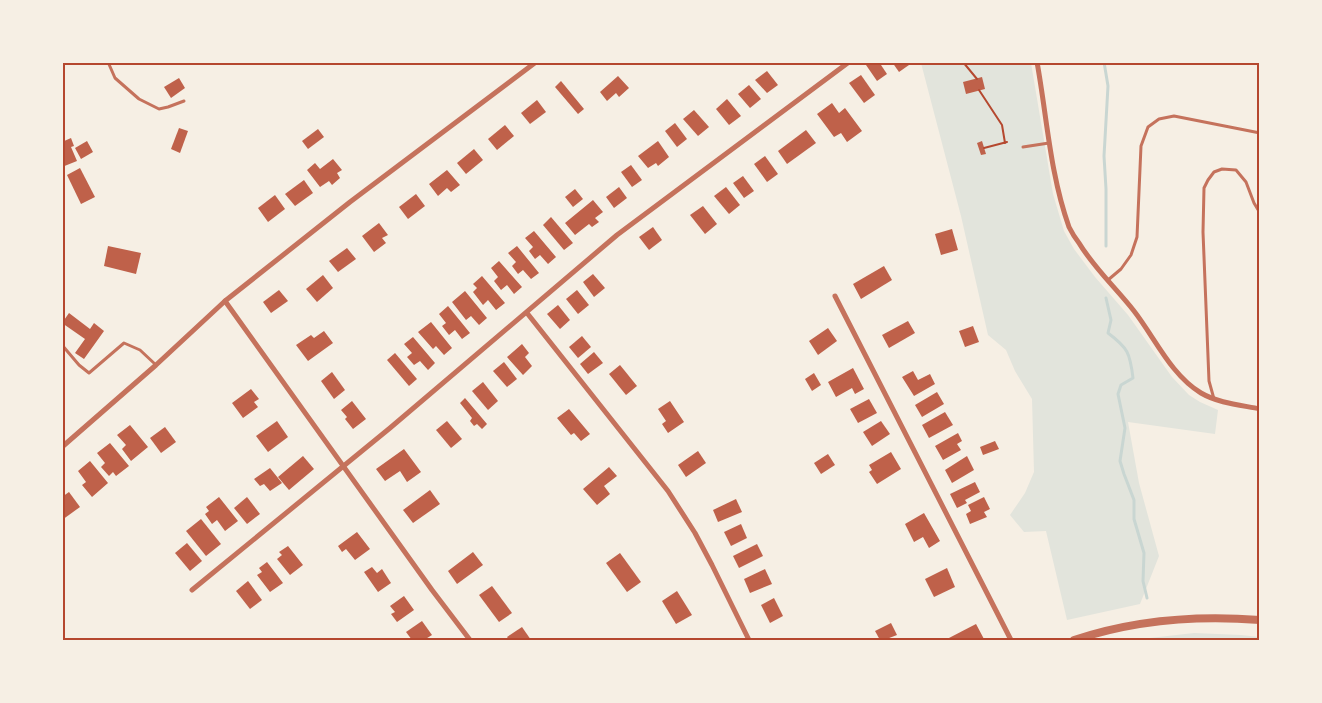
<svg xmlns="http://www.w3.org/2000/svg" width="1322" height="703" font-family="'PT Sans Narrow',sans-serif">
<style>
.green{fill:#e2e4dc}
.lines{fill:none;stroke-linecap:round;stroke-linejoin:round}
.stream{stroke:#c9d6d2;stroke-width:3}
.building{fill:#bf614a}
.path{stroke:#b5482f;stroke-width:2}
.service{stroke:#c5725c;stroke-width:3}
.minor{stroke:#c5725c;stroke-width:5}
.tertiary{stroke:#c5725c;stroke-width:8}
.neatline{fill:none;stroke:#b5482f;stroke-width:2}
</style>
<rect width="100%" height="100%" fill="#f6efe4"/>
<g class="green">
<polygon points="921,63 1031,63 1053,194 1064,231 1074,249 1095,277 1128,315 1172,377 1189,395 1200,402 1218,410 1215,434 1128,422 1139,483 1159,556 1140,604 1067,620 1046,531 1024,532 1010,515 1025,493 1034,472 1032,399 1015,371 1006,350 988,335 961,216"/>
<polygon points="1194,633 1241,635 1259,637 1259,640 1132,640"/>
</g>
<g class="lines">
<g class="stream">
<polyline points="1104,62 1108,86 1104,156 1106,189 1106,246"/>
<path d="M1106,298l5,22 -3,13c20,15 22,20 25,45l-12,7 -3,9 7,34 -5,33 4,13 10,26v19l10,34 -1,28 4,17"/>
</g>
</g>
<g class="building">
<polygon points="870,62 879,62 887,74 877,81 866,65"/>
<polygon points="892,62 907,62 909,65 899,72"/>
<polygon points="767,71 778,85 767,93 755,80"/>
<polygon points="861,75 875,95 864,103 849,83"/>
<polygon points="618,76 629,88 619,97 616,93 607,101 600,92"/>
<polygon points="982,77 985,89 966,94 963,82"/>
<polygon points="179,78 185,88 171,98 164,87"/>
<polygon points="561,81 584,109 578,114 555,87"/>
<polygon points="749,85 761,99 750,108 738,94"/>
<polygon points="727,99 741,116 729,125 716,109"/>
<polygon points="537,100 546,112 530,124 521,113"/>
<polygon points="832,103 839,113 845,108 862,131 847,142 841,133 834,137 817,114"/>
<polygon points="694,110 709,127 698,136 683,119"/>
<polygon points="675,123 687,139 677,147 665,131"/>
<polygon points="505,125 514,136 497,150 488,139"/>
<polygon points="179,128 188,131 180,153 171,149"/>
<polygon points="318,129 324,137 308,149 302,141"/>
<polygon points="806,130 816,143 787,164 778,151"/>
<polygon points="71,138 74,146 71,147 77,161 62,167 62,142"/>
<polygon points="87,141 93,152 81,159 75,148"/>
<polygon points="658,141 669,157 658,166 656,163 648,168 638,156"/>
<polygon points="982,141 986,154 981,155 977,143"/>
<polygon points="474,149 483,160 466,174 457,163"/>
<polygon points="765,156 778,174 767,182 754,164"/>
<polygon points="333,159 342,170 337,173 340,178 332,185 329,181 320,187 307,170 315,163 320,169"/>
<polygon points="631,165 642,180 632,187 621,172"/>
<polygon points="80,168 95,197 81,204 67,175"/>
<polygon points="447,170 460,185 451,192 447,188 438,196 429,184"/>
<polygon points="743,176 754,191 744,198 733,183"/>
<polygon points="304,180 313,193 295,206 285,194"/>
<polygon points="619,187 627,198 614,208 606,197"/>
<polygon points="726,187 740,205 729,214 714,196"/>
<polygon points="575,189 583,199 573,207 565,197"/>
<polygon points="416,194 425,206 408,219 399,207"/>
<polygon points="275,195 285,209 268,222 258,208"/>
<polygon points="593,200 603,212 595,218 599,222 592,227 589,224 575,235 565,223"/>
<polygon points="703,206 717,224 705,234 690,215"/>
<polygon points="551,217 573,243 564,250 543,225"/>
<polygon points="379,223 388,235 382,238 386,243 374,252 362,236"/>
<polygon points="653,227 662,240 649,250 639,237"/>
<polygon points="952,229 958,250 941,255 935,234"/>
<polygon points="534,231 556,257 548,264 540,255 535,259 529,251 533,247 525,238"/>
<polygon points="108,246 141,253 136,274 104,266"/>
<polygon points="517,246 539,273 531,279 523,270 518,274 512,266 516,262 508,253"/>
<polygon points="347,248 356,259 338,272 329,261"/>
<polygon points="499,261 522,287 514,294 507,285 501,290 494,281 498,277 491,268"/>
<polygon points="884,266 892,280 861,299 853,284"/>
<polygon points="593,274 605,288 594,297 583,282"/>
<polygon points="323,275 333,288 317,302 306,289"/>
<polygon points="482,276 505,303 496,310 488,300 483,305 473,292 477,288 473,284"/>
<polygon points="279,290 288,301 271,313 263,302"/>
<polygon points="577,290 589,305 578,314 566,299"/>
<polygon points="465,291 487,318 479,325 471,316 466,320 452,302"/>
<polygon points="558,305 570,320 560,329 547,314"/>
<polygon points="448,306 470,333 462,339 455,330 449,335 442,326 446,323 439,314"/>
<polygon points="69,313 90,329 94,323 104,331 84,359 75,353 85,339 62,323"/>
<polygon points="908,321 915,333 889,348 882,335"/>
<polygon points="431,322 452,348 444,355 436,346 433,349 418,332"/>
<polygon points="973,326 979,342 965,347 959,331"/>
<polygon points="828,328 837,341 818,355 809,341"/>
<polygon points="324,331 333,343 308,361 296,345 311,335 314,338"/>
<polygon points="582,336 591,347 578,358 569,347"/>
<polygon points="413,337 435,363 428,370 420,361 414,365 407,357 412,353 404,344"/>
<polygon points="522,344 529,353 525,357 532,366 523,375 507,357"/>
<polygon points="594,352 603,363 588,374 580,364"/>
<polygon points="395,353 417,379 409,386 387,360"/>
<polygon points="504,362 517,379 507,387 493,371"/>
<polygon points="620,365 637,386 626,395 609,374"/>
<polygon points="853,368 864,389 855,394 852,388 836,397 828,382"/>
<polygon points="913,371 918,380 930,374 935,384 914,396 902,377"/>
<polygon points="332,372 345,390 334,399 321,381"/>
<polygon points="814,373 821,385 812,391 805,379"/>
<polygon points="483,382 498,401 488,410 472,391"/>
<polygon points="251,389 259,399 254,402 258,407 243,418 232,403"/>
<polygon points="937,392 944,404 922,417 915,405"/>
<polygon points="465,398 487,424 482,429 477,424 474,426 470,421 472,418 460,403"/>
<polygon points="869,399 877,413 858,423 850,409"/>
<polygon points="352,401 366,419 353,429 345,419 347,417 341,410"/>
<polygon points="670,401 684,422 668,433 662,424 666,421 658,409"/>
<polygon points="569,409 590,434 581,441 574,433 571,435 557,418"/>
<polygon points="945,412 953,425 929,438 922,425"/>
<polygon points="277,421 288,437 268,452 256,436"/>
<polygon points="447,421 462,439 451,448 436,430"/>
<polygon points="881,421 890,434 872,446 863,432"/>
<polygon points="130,425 148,447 131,461 122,449 126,445 117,435"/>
<polygon points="165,427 176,442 161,453 150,438"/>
<polygon points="958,433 962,441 957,444 961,450 943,460 935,446"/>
<polygon points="995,441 999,449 983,455 980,447"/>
<polygon points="110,443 129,466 116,476 113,472 109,476 101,467 105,463 97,453"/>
<polygon points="404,449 421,472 407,482 400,471 385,481 376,469"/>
<polygon points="698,451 706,463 686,477 678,465"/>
<polygon points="891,452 901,469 877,484 869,472 872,470 869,465"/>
<polygon points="828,454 835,465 821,474 814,463"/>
<polygon points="303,456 314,469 289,490 278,477"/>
<polygon points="967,456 974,470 952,483 945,470"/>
<polygon points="90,461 108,483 92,497 82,485 86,482 78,471"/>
<polygon points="609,467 617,476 604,486 610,494 597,505 583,489"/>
<polygon points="270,468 282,483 270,491 264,484 260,486 254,479"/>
<polygon points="975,482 980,492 965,500 967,503 957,508 950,494"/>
<polygon points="430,490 440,504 413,523 403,510"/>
<polygon points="69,492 80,507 62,520 62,497"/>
<polygon points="219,497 238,521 225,531 217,520 212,524 205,514 209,511 206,507"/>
<polygon points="247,497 260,514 247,524 234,508"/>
<polygon points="984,497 990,509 984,512 987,517 970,524 966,514 971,511 968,505"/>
<polygon points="736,499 742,512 718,522 713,510"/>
<polygon points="924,513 940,541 929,548 923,537 914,542 905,524"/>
<polygon points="201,519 221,544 206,556 186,531"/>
<polygon points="741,524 747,538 731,546 724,532"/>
<polygon points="357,532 370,549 355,560 346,549 342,552 338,546"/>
<polygon points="187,543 202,561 190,571 175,553"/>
<polygon points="757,544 763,556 739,568 733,556"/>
<polygon points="288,546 303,565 290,575 277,559 282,555 279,552"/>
<polygon points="473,552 483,565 457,584 448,571"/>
<polygon points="620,553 641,582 627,592 606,563"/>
<polygon points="267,562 283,583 270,592 257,575 262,572 259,568"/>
<polygon points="372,567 377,573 382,569 391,583 378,592 364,572"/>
<polygon points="947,568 955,587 934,597 925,579"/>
<polygon points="765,569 772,584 750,593 744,579"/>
<polygon points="248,581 262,600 250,609 236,591"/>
<polygon points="492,586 512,613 499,622 479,595"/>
<polygon points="677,591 692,615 676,624 662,601"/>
<polygon points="404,596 414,610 397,622 391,614 395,612 390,606"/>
<polygon points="774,598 783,616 770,623 761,605"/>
<polygon points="422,621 432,635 424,640 412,640 406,632"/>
<polygon points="891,623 897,635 884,640 880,640 875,631"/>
<polygon points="976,624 984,639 981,640 948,640 947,639"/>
<polygon points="522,627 531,640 509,640 507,637"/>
</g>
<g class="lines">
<g class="path">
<polyline points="963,62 977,79"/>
<polyline points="979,90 1002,125 1005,143"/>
<polyline points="984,148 1007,142"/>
</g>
<g class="service">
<polyline points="108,62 115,78 139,99 159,109 168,107 184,101"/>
<polyline points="1023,147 1049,143"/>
<polyline points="1108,280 1121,269 1131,255 1137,237 1141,146 1148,127 1159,119 1174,116 1260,133"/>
<polyline points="62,345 79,365 89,373 124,343 140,350 156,365"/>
<polyline points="1214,399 1209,381 1203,232 1204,188 1208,180 1214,172 1222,169 1236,170 1246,182 1254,203 1260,213"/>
</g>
<g class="minor">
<path d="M1037,62c10,55 13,112 32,165 3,6 6,11 10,16 15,25 37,45 55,68 21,27 37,64 67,82 17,10 39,12 59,16"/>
<polyline points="835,296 1011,640"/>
<polyline points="225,301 432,590 470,640"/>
<polyline points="527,313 668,491 695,533 712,565 749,640"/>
<polyline points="62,447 156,365 225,301 350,202 536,62"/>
<polyline points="192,590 390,428 617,235 849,62"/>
</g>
<path class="tertiary" d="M1074,640c60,-20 123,-25 186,-20"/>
</g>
<rect width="1322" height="703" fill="none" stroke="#f6efe4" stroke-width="128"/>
<rect x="64" y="64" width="1194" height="575" class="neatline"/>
</svg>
